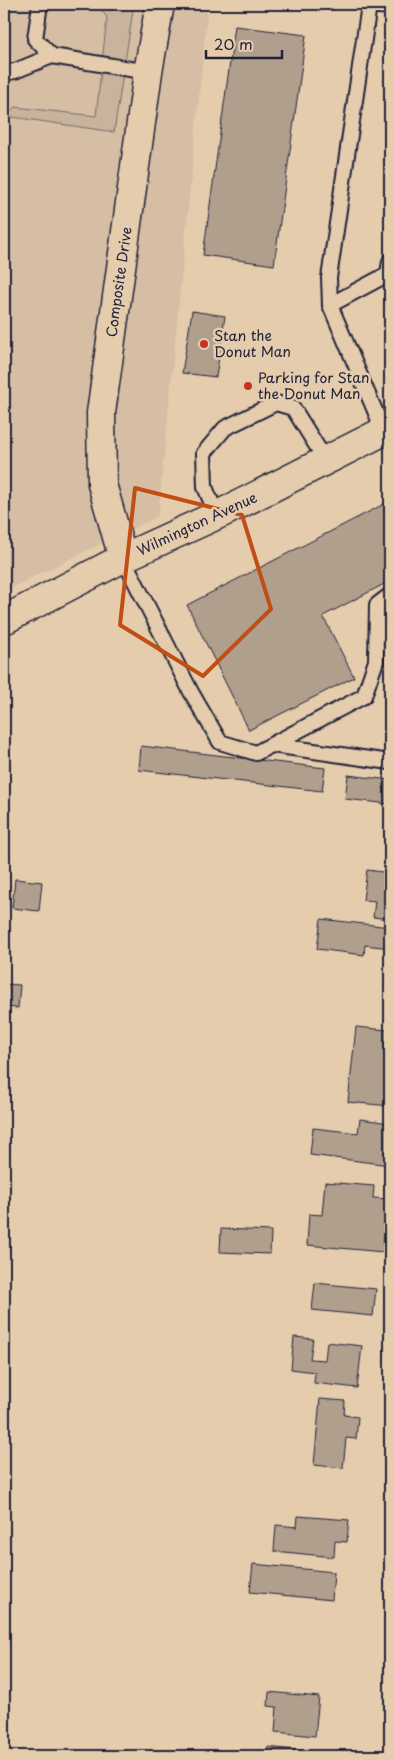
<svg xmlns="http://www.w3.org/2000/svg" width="394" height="1760" font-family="'Playpen Sans',sans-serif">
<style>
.built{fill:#d5bea3}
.green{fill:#c8b39c;stroke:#756a6c}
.building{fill:#b19f8e;stroke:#22223b}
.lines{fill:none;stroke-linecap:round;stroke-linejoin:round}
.service-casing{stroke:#22223b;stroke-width:18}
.minor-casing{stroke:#22223b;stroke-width:31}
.primary-casing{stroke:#22223b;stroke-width:31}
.service{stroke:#e4ccac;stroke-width:14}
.minor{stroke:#e4ccac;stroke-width:28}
.primary{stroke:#e4ccac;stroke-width:28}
.marked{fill:none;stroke:#c04e15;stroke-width:4;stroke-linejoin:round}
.poi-dot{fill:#c8321e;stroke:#e4ccac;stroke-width:2}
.labels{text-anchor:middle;stroke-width:5;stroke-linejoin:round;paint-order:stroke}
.street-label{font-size:14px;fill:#22223b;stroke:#e4ccac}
.poi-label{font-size:14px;fill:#22223b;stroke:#e4ccac;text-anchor:start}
</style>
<rect width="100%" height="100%" fill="#e4ccac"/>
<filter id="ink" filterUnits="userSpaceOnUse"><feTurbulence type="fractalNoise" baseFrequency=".02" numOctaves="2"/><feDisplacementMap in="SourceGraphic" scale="10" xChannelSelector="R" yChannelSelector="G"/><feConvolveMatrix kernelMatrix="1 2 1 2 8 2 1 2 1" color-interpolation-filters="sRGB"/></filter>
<g filter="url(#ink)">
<polygon class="built" points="4,4 208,4 158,516 4,591"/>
<polygon class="green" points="95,4 134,4 114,132 6,116 15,107 96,116 107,17"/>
<g class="building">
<polygon points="235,26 306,35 274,265 203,255"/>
<polygon points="192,311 225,316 216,377 182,373"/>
<polygon points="390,501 390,581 323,616 354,677 249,730 187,605"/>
<polygon points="141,746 325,768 322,791 139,770"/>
<polygon points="348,775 390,780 390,804 345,799"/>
<polygon points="367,870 390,873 390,919 373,917 375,901 363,900"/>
<polygon points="15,879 42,882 39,911 12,908"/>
<polygon points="321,919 390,927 390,948 365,945 364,955 317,949"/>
<polygon points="4,984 20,985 18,1008 4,1007"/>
<polygon points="356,1027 387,1030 385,1058 390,1059 390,1106 348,1102"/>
<polygon points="360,1119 390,1123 390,1165 310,1155 313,1128 358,1133"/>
<polygon points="325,1182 374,1186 373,1198 388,1199 383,1252 307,1245 309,1214 322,1215"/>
<polygon points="221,1229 271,1231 270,1254 220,1252"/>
<polygon points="315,1283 376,1289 373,1316 312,1310"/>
<polygon points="294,1337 313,1339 310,1359 325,1360 327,1342 362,1346 357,1388 314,1383 315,1372 291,1369"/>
<polygon points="320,1399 345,1401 344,1415 358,1417 356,1439 346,1438 343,1468 314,1465"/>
<polygon points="298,1516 349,1520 347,1542 335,1541 334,1557 274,1551 276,1525 297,1527"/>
<polygon points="253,1564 334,1572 332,1600 250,1592"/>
<polygon points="269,1692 319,1697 315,1736 275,1732 277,1707 268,1706"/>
<polygon points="268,1747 312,1752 312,1756 267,1756"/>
</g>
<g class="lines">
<defs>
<g id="service">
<polyline points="40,4 35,39 52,56 148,72"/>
<polyline points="4,73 15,71 52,56"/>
<polyline points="330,305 388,274 390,261"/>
<polyline points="384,432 330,305 329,278 369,5 390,7"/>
<polyline points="217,516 205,487 204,453 225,428 276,403 293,408 326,461"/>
<polyline points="123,558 191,692 220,742 256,753 364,696 376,661 377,605 390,595"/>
<polyline points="272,745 390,762"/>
</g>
<polyline id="minor" points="123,558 102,484 101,413 148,72 160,4"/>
<polyline id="primary" points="4,620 123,558 226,511 390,428"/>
</defs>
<use href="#service" class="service-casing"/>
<use href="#minor" class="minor-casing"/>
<use href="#primary" class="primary-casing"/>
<use href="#service" class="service"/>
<use href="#minor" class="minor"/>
<use href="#primary" class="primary"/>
</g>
</g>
<path class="marked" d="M135,488l107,27 29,94 -68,67 -83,-51z"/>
<g class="poi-dot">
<circle cx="204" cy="344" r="5"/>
<circle cx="248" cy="386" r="5"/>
</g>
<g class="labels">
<g class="street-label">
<text transform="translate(119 282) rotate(-82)" y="5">Composite Drive</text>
<text transform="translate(197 524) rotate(-25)" y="5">Wilmington Avenue</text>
</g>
<g class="poi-label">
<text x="214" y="341">Stan the<tspan x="214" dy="16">Donut Man</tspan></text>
<text x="258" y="383">Parking for Stan<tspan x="258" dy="16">the Donut Man</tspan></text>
</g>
</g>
<rect width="394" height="1760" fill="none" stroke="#e4ccac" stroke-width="20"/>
<rect x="10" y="10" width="374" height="1740" fill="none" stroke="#22223b" stroke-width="2" filter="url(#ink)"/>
<path d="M206 50v8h76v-8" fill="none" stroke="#22223b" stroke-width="2.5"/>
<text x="214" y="50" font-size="15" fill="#22223b" stroke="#e4ccac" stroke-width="4" paint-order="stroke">20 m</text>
</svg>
